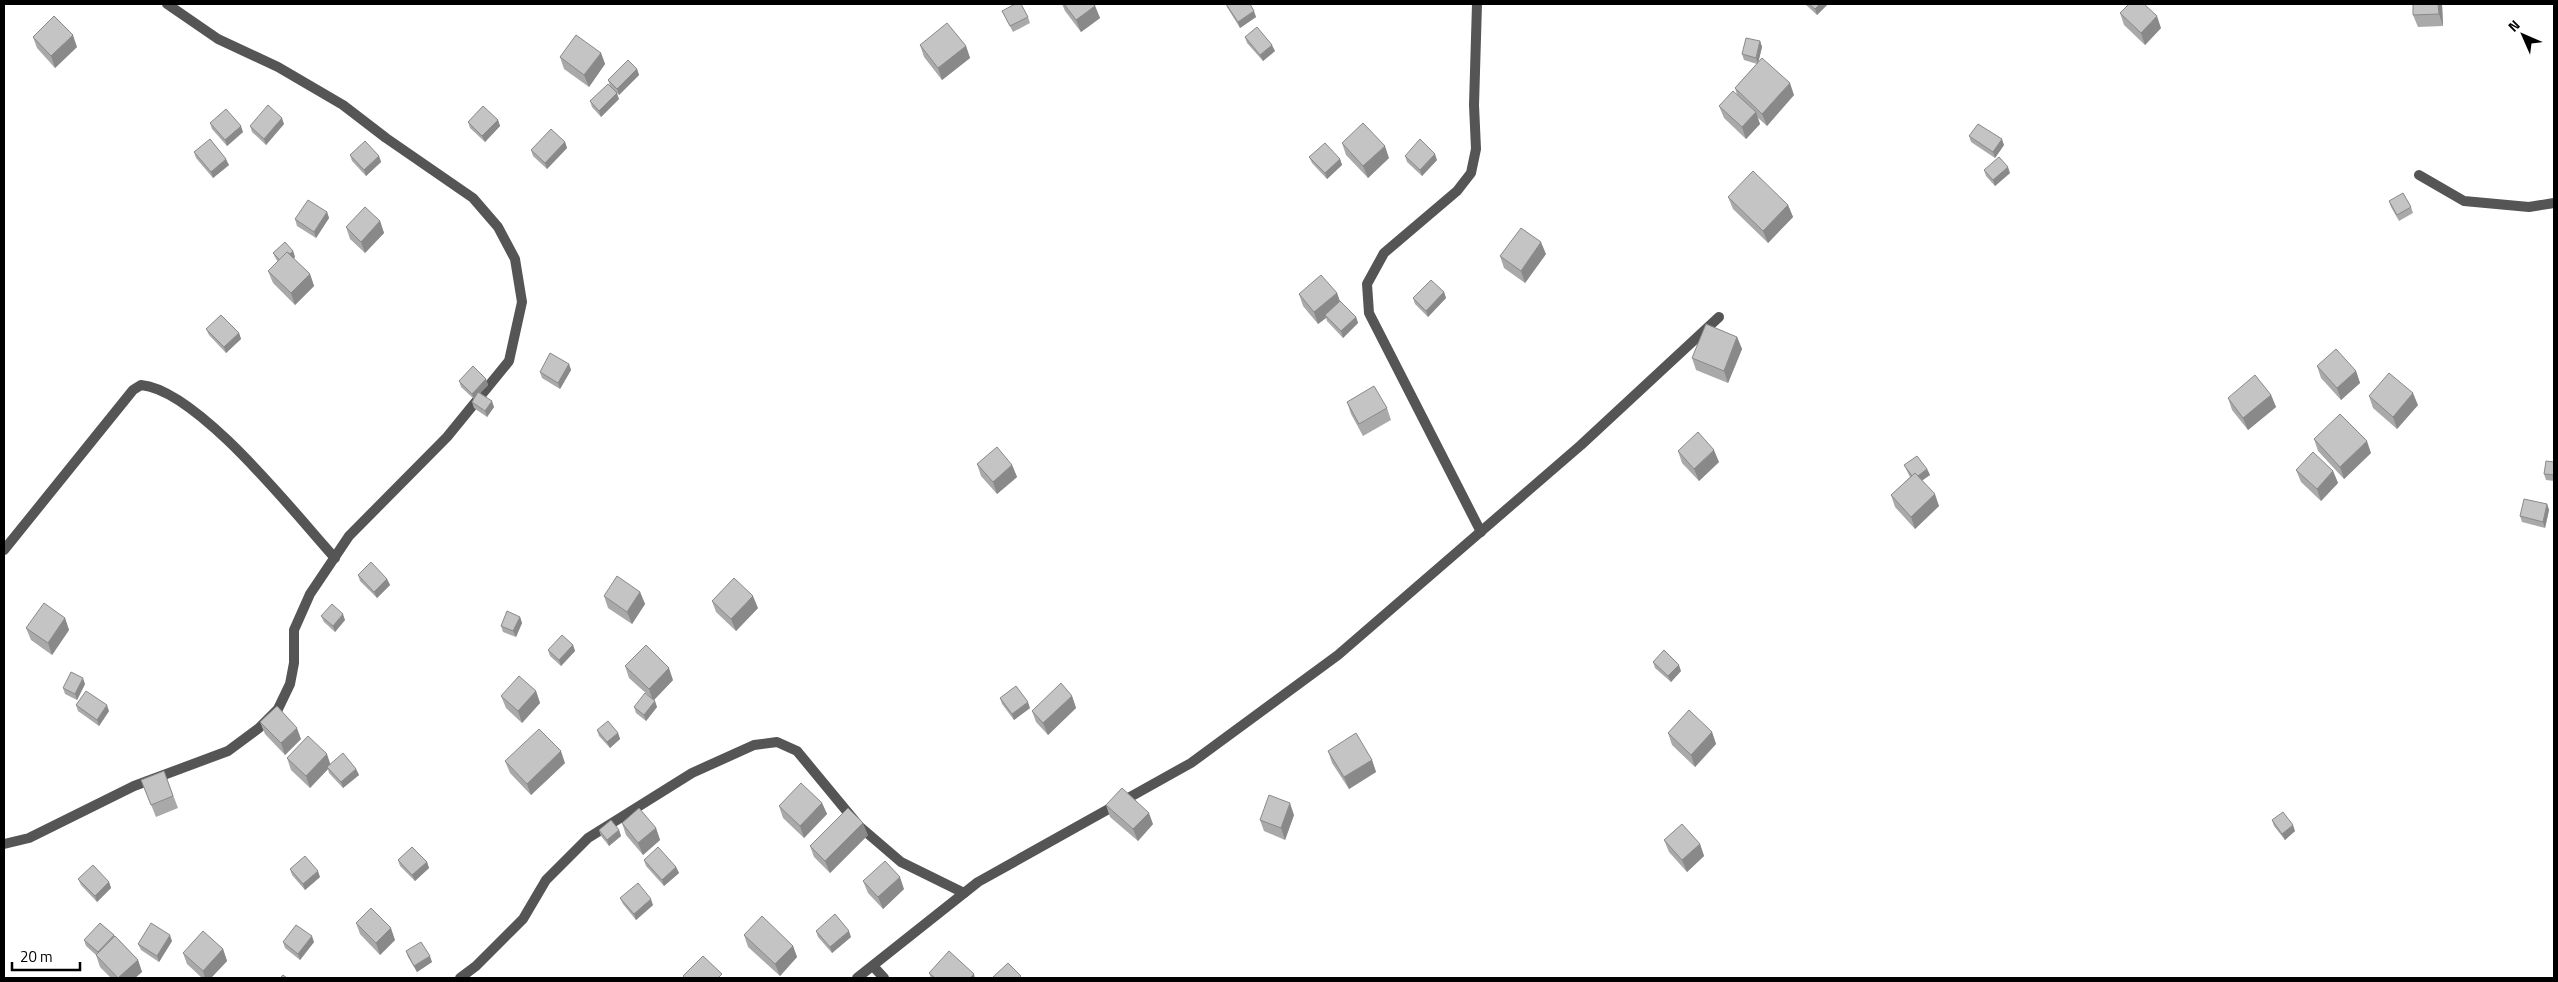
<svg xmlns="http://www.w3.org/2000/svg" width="2558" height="982" font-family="'Titillium Web',sans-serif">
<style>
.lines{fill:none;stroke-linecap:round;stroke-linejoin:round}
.street{stroke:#555;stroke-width:10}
.wall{fill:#a9a9a9}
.shaded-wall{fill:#898989}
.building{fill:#c4c4c4;stroke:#898989}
</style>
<rect width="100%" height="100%" fill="#fff"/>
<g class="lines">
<g class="street">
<polyline points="1477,4 1474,105 1476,149 1471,173 1457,191 1384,253 1367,284 1369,313 1481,532"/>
<polyline points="2419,175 2464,201 2529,207 2554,203"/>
<path d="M4,550l129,-160 8,-5c57,5 155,130 194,173"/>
<polyline points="4,844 29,838 134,786 228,751 259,728 278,709 290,684 294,663 294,630 310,594 349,536 447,437 509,361 522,302 515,259 498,227 473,198 386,138 343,105 278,67 218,39 167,4"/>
<polyline points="873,966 884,978"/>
<polyline points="460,978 476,966 523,919 546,880 588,838 692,773 754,745 777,742 797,751 859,826 901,862 964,893"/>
<polyline points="857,978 978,882 1191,763 1338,655 1581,445 1719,317"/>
</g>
</g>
<g class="wall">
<polygon points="1062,4 1094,4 1095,6 1100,18 1081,32 1065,11"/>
<polygon points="1226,4 1250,4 1256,17 1240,28 1227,7"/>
<polygon points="1805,4 1828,4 1817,15"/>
<polygon points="2442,4 2443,26 2418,27 2413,15"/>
<polygon points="1002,11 1028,17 1030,23 1013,32"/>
<polygon points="2120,13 2161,28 2145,45 2124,25"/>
<polygon points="33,37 77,47 55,68 37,48"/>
<polygon points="1245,37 1275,51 1263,61 1247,43"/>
<polygon points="1760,41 1762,47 1758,62 1794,95 1767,126 1757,117 1760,124 1746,139 1724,118 1719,106 1737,95 1735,88 1757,64 1744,60 1742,54"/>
<polygon points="920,45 966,46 970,58 942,80 924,57"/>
<polygon points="601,53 605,64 589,87 564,69 560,57"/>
<polygon points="637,69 639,75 619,95 610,86 608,80"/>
<polygon points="619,99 601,117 592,107 590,101"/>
<polygon points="498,120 500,126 485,142 470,128 468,122"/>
<polygon points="210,123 243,132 227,146 212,129"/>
<polygon points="284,124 266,145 252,132 250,126"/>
<polygon points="1969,136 2004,145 1995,158 1971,142"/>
<polygon points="565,142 567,148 547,169 533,156 531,150"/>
<polygon points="1342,143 1389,158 1368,178 1346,155"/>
<polygon points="194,152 229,165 213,178 196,158"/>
<polygon points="350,155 379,156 381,162 366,176 352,161"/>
<polygon points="1405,156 1437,160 1422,176 1407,162"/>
<polygon points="1309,157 1340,159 1342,165 1327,179 1312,163"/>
<polygon points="1984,170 2010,173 1995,186 1986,176"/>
<polygon points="1728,197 1788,205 1793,217 1768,243 1733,209"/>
<polygon points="2389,201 2411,207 2413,213 2399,221 2391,207"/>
<polygon points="327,212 329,218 316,238 297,226 295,219"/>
<polygon points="380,221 384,233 365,253 350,239 346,227"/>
<polygon points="293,251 295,257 294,259 310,274 314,286 295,305 273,283 268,271 278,262 276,259 273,253"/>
<polygon points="1546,254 1525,283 1504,268 1500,256"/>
<polygon points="1444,292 1446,298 1428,317 1415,304 1413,298"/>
<polygon points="1337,293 1340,301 1356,317 1358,323 1343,338 1327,321 1326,318 1318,324 1303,306 1299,294"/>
<polygon points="206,329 239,333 241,339 226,353 209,335"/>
<polygon points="1737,337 1742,349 1728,383 1696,370 1692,358"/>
<polygon points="569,364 571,370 560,389 542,378 540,372"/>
<polygon points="2317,366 2356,371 2360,383 2341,400 2321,378"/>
<polygon points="486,379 488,385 480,393 494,407 487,417 474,408 472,402 474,399 461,387 459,381"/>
<polygon points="2271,395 2276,407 2248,430 2232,410 2228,398"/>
<polygon points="2369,396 2418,405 2397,429 2373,408"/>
<polygon points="1347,402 1387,408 1391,420 1363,436 1351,414"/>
<polygon points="2314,439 2371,453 2344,479 2318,451"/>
<polygon points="1678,451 1719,462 1699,481 1682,463"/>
<polygon points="2554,462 2554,481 2546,480 2544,474"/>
<polygon points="977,464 1012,465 1017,477 997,494 981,476"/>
<polygon points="1904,465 1927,469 1930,475 1922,480 1939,506 1915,529 1895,507 1891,495 1910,477"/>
<polygon points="2296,470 2333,471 2338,483 2321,501 2301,482"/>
<polygon points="2547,504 2549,510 2545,528 2522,522 2520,516"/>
<polygon points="358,575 387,579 390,585 377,598 360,581"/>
<polygon points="640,592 645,604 632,624 608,608 604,596"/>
<polygon points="712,601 758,608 736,631 716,612"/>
<polygon points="321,616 345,620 335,632 324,622"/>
<polygon points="520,617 522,623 516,637 503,632 501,626"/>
<polygon points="65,618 69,630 52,655 31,640 26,628"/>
<polygon points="573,645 575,651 561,666 550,656 548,650"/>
<polygon points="1653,662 1681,671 1671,682 1655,668"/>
<polygon points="625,666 673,680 654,700 657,707 646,721 636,713 634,707 649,696 629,678"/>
<polygon points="85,684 77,700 65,694 63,688"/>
<polygon points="536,691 540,703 522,723 506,708 501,696"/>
<polygon points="1072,696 1076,708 1048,735 1036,722 1032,711"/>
<polygon points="1000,698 1030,708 1014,720 1002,704"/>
<polygon points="76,705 109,711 99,726 78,711"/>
<polygon points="260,722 301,739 285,755 265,734"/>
<polygon points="597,730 618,733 620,739 610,748 599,736"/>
<polygon points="1712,732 1716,744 1695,767 1672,745 1668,733"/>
<polygon points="1328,751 1372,760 1376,772 1349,789 1332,763"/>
<polygon points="287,758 330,764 356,769 359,775 343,788 329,773 328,769 310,788 291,770"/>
<polygon points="505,761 565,763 531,795 510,773"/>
<polygon points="164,771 178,808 156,817 141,780"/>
<polygon points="822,803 827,814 804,838 783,818 779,806"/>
<polygon points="1106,805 1153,824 1138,841 1110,817"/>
<polygon points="1294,815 1285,840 1264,831 1260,820"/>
<polygon points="2272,820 2295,831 2285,840 2274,826"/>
<polygon points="622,823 656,828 660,840 643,855 626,835"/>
<polygon points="599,830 619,830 621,836 609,846 601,836"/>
<polygon points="868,835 830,873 814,857 810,846"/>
<polygon points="1664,840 1700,844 1704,856 1687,872 1669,852"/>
<polygon points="398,860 427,862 429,868 415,881 400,866"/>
<polygon points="644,860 676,867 679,873 664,886 646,866"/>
<polygon points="290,869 320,877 305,890 292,875"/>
<polygon points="78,879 109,882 111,888 97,902 81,885"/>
<polygon points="863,881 904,889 883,909 868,893"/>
<polygon points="620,898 653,905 636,920 623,904"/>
<polygon points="356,923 395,940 380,955 360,934"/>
<polygon points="816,931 851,937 832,953 818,937"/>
<polygon points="114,935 138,960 142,972 135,978 111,978 100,967 96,955 86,946 84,940"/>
<polygon points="744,935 793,946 797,957 780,976 748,947"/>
<polygon points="172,941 159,962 141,950 138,944"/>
<polygon points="283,942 314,942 300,960 285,948"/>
<polygon points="223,949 227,961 211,978 202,978 187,964 183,953"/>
<polygon points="406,951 432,962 417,972 408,957"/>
<polygon points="929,973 975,978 931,978"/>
</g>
<g class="shaded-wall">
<polygon points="1820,4 1828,4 1817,15 1815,9"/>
<polygon points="2438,4 2442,4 2443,26 2439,14"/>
<polygon points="1095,6 1100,18 1081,32 1076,20"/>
<polygon points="1254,11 1256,17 1240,28 1238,22"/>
<polygon points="2157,16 2161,28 2145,45 2141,33"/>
<polygon points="73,35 77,47 55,68 51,56"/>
<polygon points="1760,41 1762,47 1758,64 1756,58"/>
<polygon points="1272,45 1275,51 1263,61 1260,55"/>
<polygon points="966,46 970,58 942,80 938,68"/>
<polygon points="601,53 605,64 589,87 584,75"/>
<polygon points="637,69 639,75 619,95 617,89"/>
<polygon points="1790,83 1794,95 1767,126 1762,114"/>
<polygon points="617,93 619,99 601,117 599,111"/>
<polygon points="1756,112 1760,124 1746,139 1742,127"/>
<polygon points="282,118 284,124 266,145 264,139"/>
<polygon points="498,120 500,126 485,142 482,136"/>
<polygon points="241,126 243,132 227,146 225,140"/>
<polygon points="2002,139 2004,145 1995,158 1993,152"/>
<polygon points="565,142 567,148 547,169 545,163"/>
<polygon points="1385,146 1389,158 1368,178 1363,166"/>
<polygon points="1435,154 1437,160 1422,176 1420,170"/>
<polygon points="379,156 381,162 366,176 364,170"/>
<polygon points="226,159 229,165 213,178 211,172"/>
<polygon points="1340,159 1342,165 1327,179 1325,173"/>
<polygon points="2008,167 2010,173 1995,186 1993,180"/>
<polygon points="1788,205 1793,217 1768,243 1763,231"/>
<polygon points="327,212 329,218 316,238 314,232"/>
<polygon points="380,221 384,233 365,253 361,242"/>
<polygon points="1541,242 1546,254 1525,283 1521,271"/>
<polygon points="293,251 295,257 283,268 281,262"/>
<polygon points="310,274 314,286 295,305 291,293"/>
<polygon points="1444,292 1446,298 1428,317 1426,311"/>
<polygon points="1337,293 1341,305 1325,315 1326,318 1318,324 1314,312"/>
<polygon points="1356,317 1358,323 1343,338 1341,331"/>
<polygon points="239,333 241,339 226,353 224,347"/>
<polygon points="1737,337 1742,349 1728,383 1724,371"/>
<polygon points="569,364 571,370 560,389 558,383"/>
<polygon points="2356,371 2360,383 2341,400 2337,388"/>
<polygon points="486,379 488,385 474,400 472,394"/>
<polygon points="2413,393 2418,405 2397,429 2393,417"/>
<polygon points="2271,395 2276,407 2248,430 2243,418"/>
<polygon points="492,401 494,407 487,417 485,411"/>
<polygon points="2367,441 2371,453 2344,479 2340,467"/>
<polygon points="1714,450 1719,462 1699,481 1694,469"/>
<polygon points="1012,465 1017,477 997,494 993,482"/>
<polygon points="1927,469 1930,475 1916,485 1914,478"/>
<polygon points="2333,471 2338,483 2321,501 2317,489"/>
<polygon points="1935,494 1939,506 1915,529 1911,517"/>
<polygon points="2547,504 2549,510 2545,528 2543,522"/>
<polygon points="387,579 390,585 377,598 374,592"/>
<polygon points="640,592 645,604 632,624 627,612"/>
<polygon points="753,596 758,608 736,631 731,619"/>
<polygon points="343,614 345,620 335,632 333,626"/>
<polygon points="520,617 522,623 516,637 513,631"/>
<polygon points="65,618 69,630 52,655 48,643"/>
<polygon points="573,645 575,651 561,666 559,660"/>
<polygon points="1679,665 1681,671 1671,682 1668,676"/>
<polygon points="669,668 673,680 653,701 649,689"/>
<polygon points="83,678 85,684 77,700 75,694"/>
<polygon points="536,691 540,703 522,723 518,711"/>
<polygon points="1072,696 1076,708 1048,735 1043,723"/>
<polygon points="655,701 657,707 646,721 644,715"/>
<polygon points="1028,702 1030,708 1014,720 1012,714"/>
<polygon points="107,705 109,711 99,726 97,720"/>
<polygon points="297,728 301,739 285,755 281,743"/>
<polygon points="1712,732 1716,744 1695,767 1691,755"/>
<polygon points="618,733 620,739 610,748 607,742"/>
<polygon points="561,751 565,763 531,795 527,784"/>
<polygon points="327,754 331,766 327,767 328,769 310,788 306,776"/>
<polygon points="1372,760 1376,772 1349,789 1344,777"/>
<polygon points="356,769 359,775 343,788 341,782"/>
<polygon points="822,803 827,814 804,838 800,826"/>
<polygon points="1290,803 1294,815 1285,840 1281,828"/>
<polygon points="1149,813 1153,824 1138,841 1133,829"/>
<polygon points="863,823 868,835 830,873 825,861"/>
<polygon points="2293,825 2295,831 2285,840 2282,834"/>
<polygon points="656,828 660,840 643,855 638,843"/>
<polygon points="619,830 621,836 609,846 607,840"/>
<polygon points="1700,844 1704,856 1687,872 1682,860"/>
<polygon points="427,862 429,868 415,881 412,875"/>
<polygon points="676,867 679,873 664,886 662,880"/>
<polygon points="318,871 320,877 305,890 303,884"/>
<polygon points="900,877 904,889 883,909 878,897"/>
<polygon points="109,882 111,888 97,902 95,896"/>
<polygon points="651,899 653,905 636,920 634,914"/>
<polygon points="391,928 395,940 380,955 376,943"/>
<polygon points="849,931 851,937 832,953 830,947"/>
<polygon points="170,935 172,941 159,962 157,956"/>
<polygon points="312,936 314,942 300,960 298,954"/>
<polygon points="793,946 797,957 780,976 775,964"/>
<polygon points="223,949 227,961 211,978 205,978 203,971"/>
<polygon points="430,956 432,962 417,972 414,966"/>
<polygon points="138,960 142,972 135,978 118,978"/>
<polygon points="974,974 975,978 970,978"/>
</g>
<g class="building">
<polygon points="1015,4 1021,4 1028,17 1010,26 1002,11"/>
<polygon points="1064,4 1094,4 1095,6 1076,20"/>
<polygon points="1226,4 1250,4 1254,11 1238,22"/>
<polygon points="1809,4 1820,4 1815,9"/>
<polygon points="2129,4 2144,4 2157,16 2141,33 2120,13"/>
<polygon points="2413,4 2438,4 2439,14 2413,15"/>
<polygon points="54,16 73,35 51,56 33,37"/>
<polygon points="947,23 966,46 938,68 920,45"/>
<polygon points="1257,27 1272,45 1260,55 1245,37"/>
<polygon points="576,35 601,53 584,75 560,57"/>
<polygon points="1746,38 1760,41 1756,58 1742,54"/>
<polygon points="1762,58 1790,83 1762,114 1735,88"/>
<polygon points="628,60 637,69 617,89 608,80"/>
<polygon points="608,84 617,93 599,111 590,101"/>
<polygon points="1733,91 1756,112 1742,127 1719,106"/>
<polygon points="268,105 282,118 264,139 250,126"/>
<polygon points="483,106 498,120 482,136 468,122"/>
<polygon points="226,109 241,126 225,140 210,123"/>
<polygon points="1363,123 1385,146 1363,166 1342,143"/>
<polygon points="1978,124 2002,139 1993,152 1969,136"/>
<polygon points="551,129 565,142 545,163 531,150"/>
<polygon points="210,139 226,159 211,172 194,152"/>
<polygon points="1420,139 1435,154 1420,170 1405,156"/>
<polygon points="365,141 379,156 364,170 350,155"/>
<polygon points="1325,143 1340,159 1325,173 1309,157"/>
<polygon points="1999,157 2008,167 1993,180 1984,170"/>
<polygon points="1753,171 1788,205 1763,231 1728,197"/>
<polygon points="2403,193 2411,207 2397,215 2389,201"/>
<polygon points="308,200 327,212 314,232 295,219"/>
<polygon points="365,207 380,221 361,242 346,227"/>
<polygon points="1521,228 1541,242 1521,271 1500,256"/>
<polygon points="285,242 293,251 290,254 287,252 280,260 273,253"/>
<polygon points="287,252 310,274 291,293 268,271"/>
<polygon points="1321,275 1337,293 1314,312 1299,294"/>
<polygon points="1431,280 1444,292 1426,311 1413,298"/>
<polygon points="1340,301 1356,317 1341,331 1325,315"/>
<polygon points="221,315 239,333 224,347 206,329"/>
<polygon points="1706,324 1737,337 1724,371 1692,358"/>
<polygon points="2336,349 2356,371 2337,388 2317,366"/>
<polygon points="550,353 569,364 558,383 540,372"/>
<polygon points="473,366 486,379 472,394 459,381"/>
<polygon points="2389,373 2413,393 2393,417 2369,396"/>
<polygon points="2255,375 2271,395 2243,418 2228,398"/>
<polygon points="1374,386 1387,408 1359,424 1347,402"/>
<polygon points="478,392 492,401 485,411 472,402"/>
<polygon points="2340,414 2367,441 2340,467 2314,439"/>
<polygon points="1698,432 1714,450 1694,469 1678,451"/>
<polygon points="997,447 1012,465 993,482 977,464"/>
<polygon points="2313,452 2333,471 2317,489 2296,470"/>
<polygon points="1917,456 1927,469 1918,476 1915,473 1912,476 1904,465"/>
<polygon points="2546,461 2554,462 2554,475 2544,474"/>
<polygon points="1915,473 1935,494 1911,517 1891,495"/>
<polygon points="2524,499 2547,504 2543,522 2520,516"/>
<polygon points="371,562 387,579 374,592 358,575"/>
<polygon points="617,576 640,592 627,612 604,596"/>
<polygon points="734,578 753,596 731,619 712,601"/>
<polygon points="44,603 65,618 48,643 26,628"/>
<polygon points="332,604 343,614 333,626 321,616"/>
<polygon points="507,611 520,617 513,631 501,626"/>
<polygon points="562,635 573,645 559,660 548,650"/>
<polygon points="646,645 669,668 649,689 625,666"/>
<polygon points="1664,650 1679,665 1668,676 1653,662"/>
<polygon points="71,672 83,678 75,694 63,688"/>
<polygon points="519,676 536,691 518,711 501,696"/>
<polygon points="1061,683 1072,696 1043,723 1032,711"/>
<polygon points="1016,686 1028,702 1012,714 1000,698"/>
<polygon points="86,691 107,705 97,720 76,705"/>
<polygon points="645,693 655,701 644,715 634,707"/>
<polygon points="277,706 297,728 281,743 260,722"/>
<polygon points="1689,710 1712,732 1691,755 1668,733"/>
<polygon points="608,721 618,733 607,742 597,730"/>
<polygon points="539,729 561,751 527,784 505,761"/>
<polygon points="1356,733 1372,760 1344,777 1328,751"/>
<polygon points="308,736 327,754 306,776 287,758"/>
<polygon points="343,753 356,769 341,782 327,767"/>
<polygon points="164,771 173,796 151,805 141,780"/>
<polygon points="801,783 822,803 800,826 779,806"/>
<polygon points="1122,788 1149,813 1133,829 1106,805"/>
<polygon points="1269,795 1290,803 1281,828 1260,820"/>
<polygon points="639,808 656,828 638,843 622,823"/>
<polygon points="848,808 863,823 825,861 810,846"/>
<polygon points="2283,812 2293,825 2282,834 2272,820"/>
<polygon points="611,820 619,830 607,840 599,830"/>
<polygon points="1682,824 1700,844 1682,860 1664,840"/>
<polygon points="412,847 427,862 412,875 398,860"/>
<polygon points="658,847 676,867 662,880 644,860"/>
<polygon points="305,856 318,871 303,884 290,869"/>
<polygon points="885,861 900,877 878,897 863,881"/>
<polygon points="93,865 109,882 95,896 78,879"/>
<polygon points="638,883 651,899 634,914 620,898"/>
<polygon points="371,908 391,928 376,943 356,923"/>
<polygon points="835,914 849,931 830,947 816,931"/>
<polygon points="762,916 793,946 775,964 744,935"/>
<polygon points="100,923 114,935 98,952 84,940"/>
<polygon points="151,923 170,935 157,956 138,944"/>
<polygon points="296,925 312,936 298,954 283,942"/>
<polygon points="203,931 223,949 203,971 183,953"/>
<polygon points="115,936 138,960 118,978 96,955"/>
<polygon points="421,942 430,956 414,966 406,951"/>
<polygon points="949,951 974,974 970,978 935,978 929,973"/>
<polygon points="703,956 722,974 718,978 685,978 683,976"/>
<polygon points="1008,963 1021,976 1019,978 992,978"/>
<polygon points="283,975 287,978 280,978"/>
</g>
<rect width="2558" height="982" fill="none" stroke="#000000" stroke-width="10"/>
<g transform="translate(2523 35) rotate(315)" stroke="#ffffff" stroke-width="4" paint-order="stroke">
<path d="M0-4L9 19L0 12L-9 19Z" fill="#000000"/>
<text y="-8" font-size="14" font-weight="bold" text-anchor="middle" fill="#000000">N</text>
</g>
<path d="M12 962v8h68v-8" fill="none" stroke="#000000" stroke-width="2.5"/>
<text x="20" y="962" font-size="15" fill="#000000" stroke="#ffffff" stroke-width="4" paint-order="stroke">20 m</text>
</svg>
